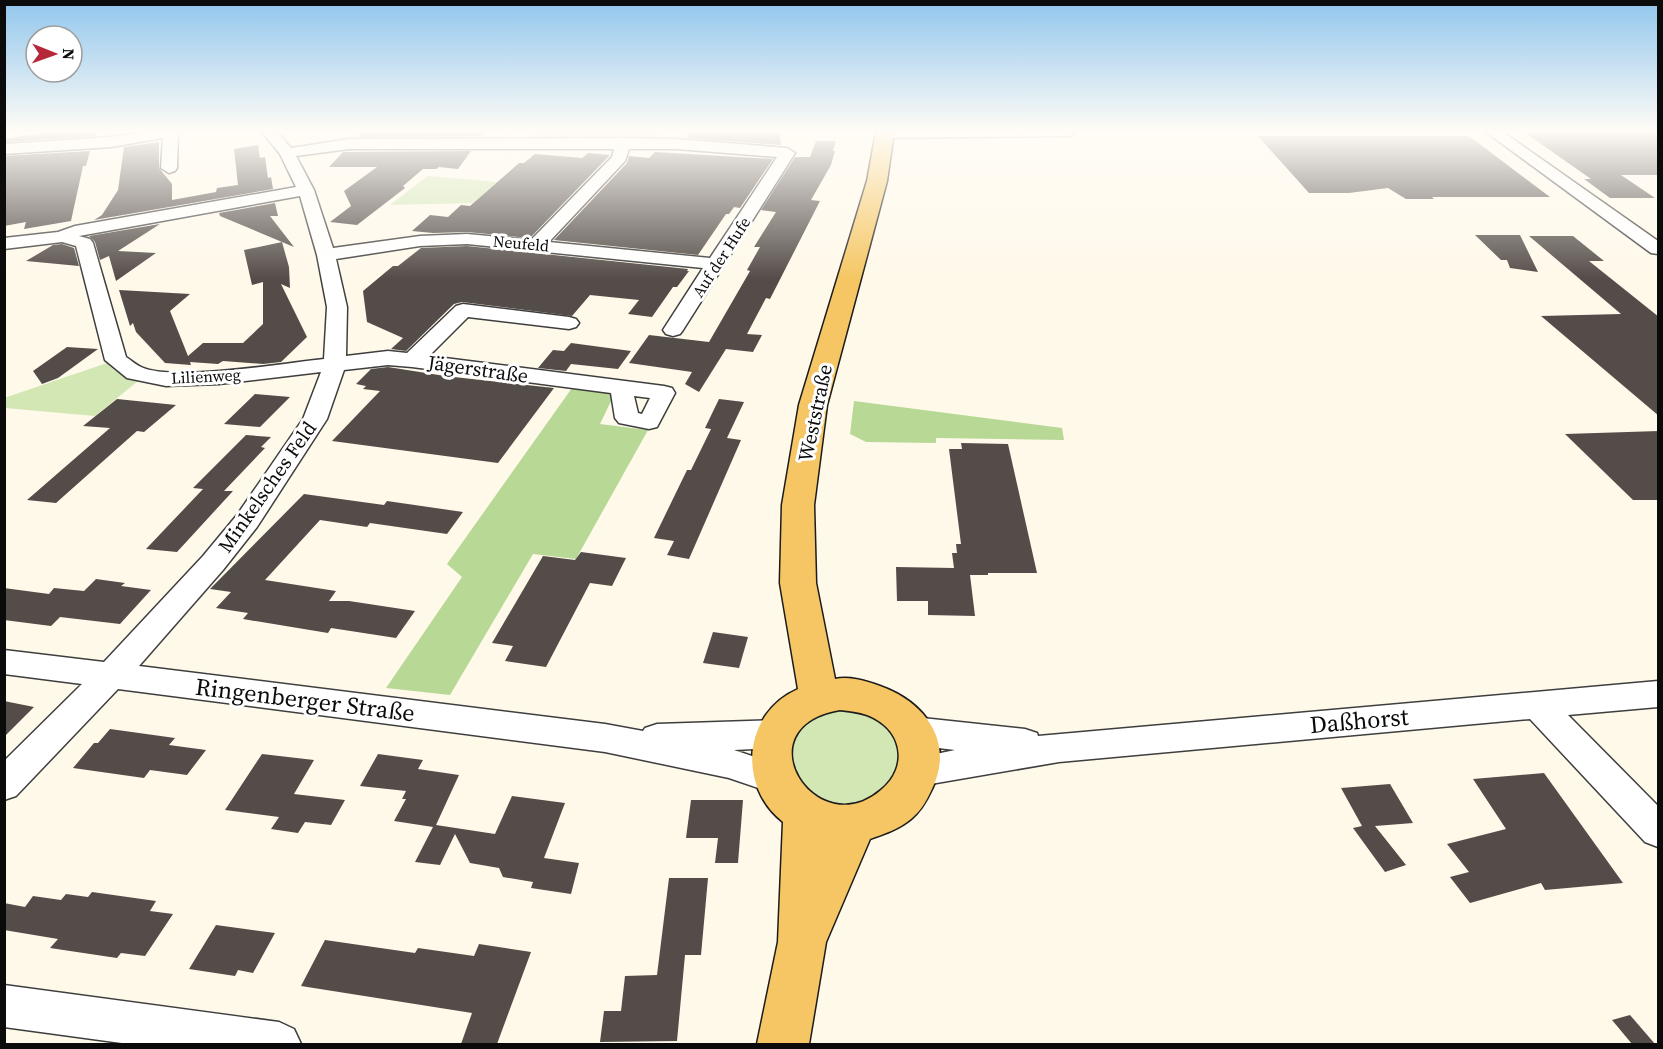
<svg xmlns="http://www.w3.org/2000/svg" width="1663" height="1049" font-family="'Source Serif 4',serif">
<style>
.green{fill:#d3e7b5}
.forest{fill:#b8d895}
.building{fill:#544c48}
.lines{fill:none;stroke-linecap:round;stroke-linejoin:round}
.minor-casing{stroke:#3e3e3e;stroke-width:3}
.major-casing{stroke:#1c1c1c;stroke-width:3}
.minor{fill:#fff;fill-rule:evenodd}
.major{fill:#f5c663;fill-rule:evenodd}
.labels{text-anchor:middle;stroke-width:6;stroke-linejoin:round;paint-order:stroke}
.far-street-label{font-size:16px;fill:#0b0b0b;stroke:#fff}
.street-label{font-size:20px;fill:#0b0b0b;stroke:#fff}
.near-street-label{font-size:24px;fill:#0b0b0b;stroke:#fff}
</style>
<rect width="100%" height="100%" fill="#fff9ea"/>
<g class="green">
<polygon points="537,132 659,132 658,139 520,140"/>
<polygon points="428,176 497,182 473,203 390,205"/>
<polygon points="107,363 114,370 138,381 95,416 5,408 4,398"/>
<polygon points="861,707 898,731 900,783 846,809 803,793 788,747 815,712"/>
</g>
<g class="forest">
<polygon points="572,388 607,392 613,397 600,424 648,430 576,559 533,554 450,695 386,688 462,577 447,564"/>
<polygon points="854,401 1062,428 1064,440 936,438 936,443 866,442 850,434"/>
</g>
<g class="building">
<polygon points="48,132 96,132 95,136 4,142 4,139"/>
<polygon points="362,132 484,132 481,136 358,137"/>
<polygon points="687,132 779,132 781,145 688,138"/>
<polygon points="1524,132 1659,132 1659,175 1621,175 1655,198 1610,198 1584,179 1591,179"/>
<polygon points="1258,136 1469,136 1550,197 1432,197 1434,199 1406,199 1388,188 1349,193 1309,193"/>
<polygon points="816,141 836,141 833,151 835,151 831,165 811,200 820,201 770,299 766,298 747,334 762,335 753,352 726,349 699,392 685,384 692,372 629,363 649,335 709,342 750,271 747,270 760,247 754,247 776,212 761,210 795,157 810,157"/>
<polygon points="159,142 159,168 172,184 172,200 216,192 217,188 238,185 234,149 258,145 260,158 265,157 268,178 271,177 273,189 94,220 102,215 118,190 124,147"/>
<polygon points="90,151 86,166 83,166 71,221 24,229 26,222 4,226 4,156"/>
<polygon points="471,151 458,169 439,167 436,169 423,169 403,186 405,188 357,225 330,222 351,206 344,191 377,167 329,167 343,152"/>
<polygon points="655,152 773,159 740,208 734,207 729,214 726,214 698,255 554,240 627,163 629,156 649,158"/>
<polygon points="588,153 610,155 530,238 467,232 433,233 412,231 430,215 448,217 461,205 470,206 519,163 524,163 535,154 582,158"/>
<polygon points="275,203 278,216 270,216 294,247 220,216 219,213"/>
<polygon points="160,224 118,251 156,253 116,281 109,256 100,260 95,242 89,236"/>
<polygon points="1475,235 1520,235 1538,272 1510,268 1507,260 1501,260"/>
<polygon points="1529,236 1573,236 1604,261 1589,261 1659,317 1659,416 1541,316 1621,314"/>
<polygon points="282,242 289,267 290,288 281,284 307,337 281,362 263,364 223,361 218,364 190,362 191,365 165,363 136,332 133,323 130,326 119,290 190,294 170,311 188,356 203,343 243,343 263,324 263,282 252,285 244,250"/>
<polygon points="62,244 74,248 79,266 26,261 53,245"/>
<polygon points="467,246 688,269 687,271 689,271 677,287 673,287 652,317 628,314 639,300 590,295 572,316 462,302 454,304 406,351 391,349 403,338 367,322 363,291 393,266 398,266 421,248"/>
<polygon points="571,343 631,351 618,369 571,364 566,371 538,368 553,350 564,351"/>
<polygon points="67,347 98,349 58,378 42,384 33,371"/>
<polygon points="388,367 445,376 554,388 498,463 332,441 380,391 363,389 366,386 356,384 371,369"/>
<polygon points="255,394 290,397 260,427 224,424"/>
<polygon points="117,399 176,405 144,432 137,431 56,503 27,500 110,428 83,426"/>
<polygon points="719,399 744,402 727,438 741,440 689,559 667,555 674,541 654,538 687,470 691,470 711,429 705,428"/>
<polygon points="1659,431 1659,500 1633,500 1565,434"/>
<polygon points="246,435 271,437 261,447 265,448 224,491 233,491 177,552 146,549 203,489 193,488"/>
<polygon points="961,443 1008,444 1037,573 988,573 988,575 970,575 975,616 928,615 928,601 897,601 896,567 954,568 952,553 957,553 956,544 961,544 949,449 962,449"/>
<polygon points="304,494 384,505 387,501 463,512 447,534 370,523 367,527 320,520 265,580 336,591 329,601 349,601 415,611 396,638 331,628 328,633 243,619 248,613 216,608 231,592 210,589"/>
<polygon points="581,552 626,558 612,586 590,583 546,667 505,661 513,646 492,643 543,556 575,560"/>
<polygon points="96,579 125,583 121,586 151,590 120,624 60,617 51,626 4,620 4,588 49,594 54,588 84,591"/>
<polygon points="713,632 748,637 739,668 703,663"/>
<polygon points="4,701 34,707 4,737"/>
<polygon points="110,729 175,738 169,745 206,750 187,775 150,770 144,778 73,768 94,743 98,743"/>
<polygon points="262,754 314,760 294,794 345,800 331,825 305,822 298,833 271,829 279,817 225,810"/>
<polygon points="378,754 423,760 418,769 459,775 436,825 495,834 512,796 565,803 544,858 579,863 571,894 531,888 533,882 503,877 499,868 470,863 455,834 440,865 415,862 433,827 394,821 406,799 402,799 406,791 360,786"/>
<polygon points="1544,773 1623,883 1545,890 1541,883 1470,903 1450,877 1469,872 1447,844 1506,829 1473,779"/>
<polygon points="1390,784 1413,823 1375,826 1406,865 1385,872 1353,828 1362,826 1341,788"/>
<polygon points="691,800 743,800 738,863 715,863 718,838 686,838"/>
<polygon points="669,878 708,878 701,955 685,955 677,1041 600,1042 604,1011 621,1011 625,976 657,975"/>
<polygon points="92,892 156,901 150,911 173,914 145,956 121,953 117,958 50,948 58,939 4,930 4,903 25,907 33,896 61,900 66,894 88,897"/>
<polygon points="216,925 275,933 253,973 238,970 235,976 189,969"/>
<polygon points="325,940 415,953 418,948 474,956 479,944 531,952 497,1044 461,1044 472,1013 301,986"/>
<polygon points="1630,1015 1655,1044 1632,1044 1612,1020"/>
</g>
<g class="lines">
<defs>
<g id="minor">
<polygon points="143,132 178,132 177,168 175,171 169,173 161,168 163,138 111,147 4,154 4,144 111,137"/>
<path d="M262,132h15l14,16 58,-9 274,-1 54,1 110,9 8,5 -112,177 -3,4 -7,2 -7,-2 -3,-4 40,-62 -236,-24 -47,2 -84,13 11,48 -1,49 42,-5 19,2 49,-47 7,-2 106,13 7,2 3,4 -3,4 -7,2 -101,-12 -39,39 235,30 8,2 3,5 -18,34 -8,2 -30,-6 -4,-5 -4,-25 -199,-26 -24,-2 -44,5 -17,49 -70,108 -34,43 -84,96 466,58 38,7 2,-3 12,-4 119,-4 12,4 5,10 -5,10 -12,4 -42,2 51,17 5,11 -5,11 -12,4 -44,-15 -124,-26 -487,-63 -102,107 -12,4v-39l78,-77 -78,-10v-24l100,12 99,-106 34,-41 66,-96 18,-47 -102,12 -53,2 -39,-8 -22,-18 -29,-114 -14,-4 -58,7v-11l54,-6 17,-6 221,-39 -16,-33zM349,149h265l-2,8 -81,83 -64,-6 -47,2 -87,12 -19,-58 -18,-34zM629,149h48l100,8 -67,101 -161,-16 76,-81zM300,196l17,59 10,52 -3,52c-39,4 -150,23 -183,8 -5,-2 -10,-7 -15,-10l-33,-114 -3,-4 -11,-3zM634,396l16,2 -8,16 -4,-1z"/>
<polygon points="879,132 1077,132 1070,136 885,138 880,137"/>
<polygon points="1486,132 1503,132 1658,241 1658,254 1651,253"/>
<polygon points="1658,681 1658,707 1568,715 1658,806 1658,847 1645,842 1530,719 1059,762 919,786 907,782 902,771 907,760 955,750 913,745 901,741 896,731 901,721 913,717 1025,729 1037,733 1038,736"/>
<polygon points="4,985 279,1022 294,1029 301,1044 129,1044 4,1027"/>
</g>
<path id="major" d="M876,132h18l-7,49 -60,224 -13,100 2,78 19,96c15,-3 31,2 45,7 45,16 75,56 52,103 -5,11 -11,22 -21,30 -12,10 -27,15 -41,20l-44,103 -17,102h-52l21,-102 5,-120c-46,-36 -40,-109 15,-133l-18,-106 2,-78 17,-100 68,-224zM840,710c9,1 19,2 27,5 35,13 43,51 14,75 -65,56 -141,-63 -41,-80z"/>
</defs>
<use href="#minor" class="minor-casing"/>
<use href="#major" class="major-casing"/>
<use href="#minor" class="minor"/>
<use href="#major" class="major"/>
</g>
<linearGradient id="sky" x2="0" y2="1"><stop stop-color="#91c6ed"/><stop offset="0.47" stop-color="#fffcf6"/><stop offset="1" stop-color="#fffcf6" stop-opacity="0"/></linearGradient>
<rect width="1663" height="279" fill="url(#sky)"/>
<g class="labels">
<g class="far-street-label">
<text transform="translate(521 243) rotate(5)" y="6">Neufeld</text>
<text transform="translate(721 257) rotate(-57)" y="6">Auf der Hufe</text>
<text transform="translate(206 376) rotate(-3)" y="6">Lilienweg</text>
</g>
<g class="street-label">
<text transform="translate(478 369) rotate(8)" y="7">Jägerstraße</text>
<text transform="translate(815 413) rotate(-78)" y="7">Weststraße</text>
<text transform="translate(267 487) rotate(-55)" y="7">Minkelsches Feld</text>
</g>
<g class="near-street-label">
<text transform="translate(305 700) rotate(7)" y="8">Ringenberger Straße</text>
<text transform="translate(1359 721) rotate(-5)" y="8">Daßhorst</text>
</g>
</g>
<rect width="1663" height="1049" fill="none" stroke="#0b0b0b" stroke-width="12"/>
<g transform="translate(54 54) rotate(91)"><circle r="28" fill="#ffffff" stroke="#9d9d9d" stroke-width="1.5"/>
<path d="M0-4.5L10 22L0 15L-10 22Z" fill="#b7273a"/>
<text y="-9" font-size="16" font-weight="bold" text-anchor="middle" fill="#0b0b0b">N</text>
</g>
</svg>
